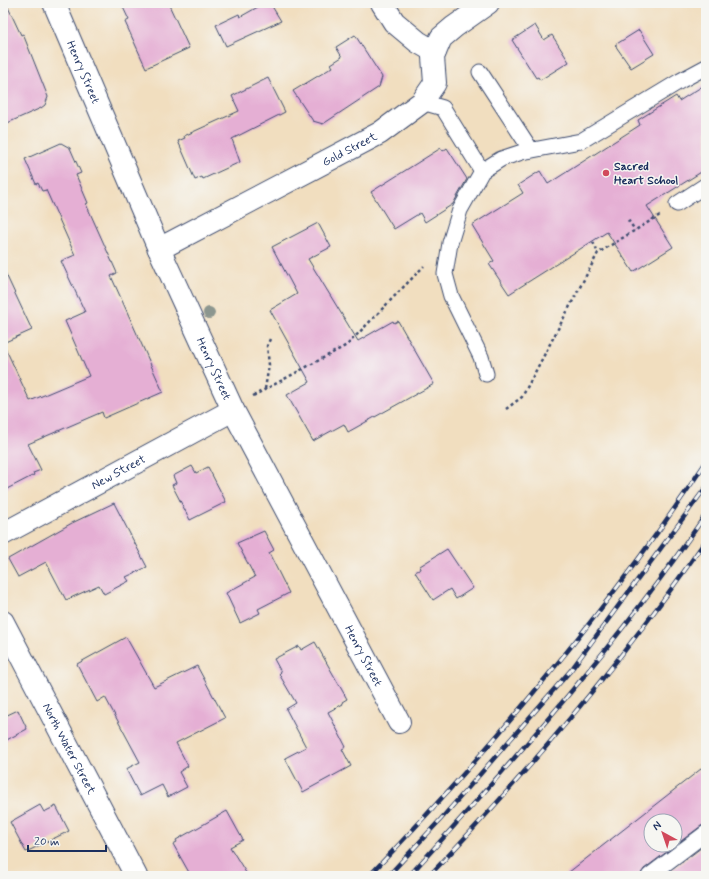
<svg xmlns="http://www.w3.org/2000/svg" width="709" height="879" font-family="Mynerve,sans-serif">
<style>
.building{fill:#e5afd4;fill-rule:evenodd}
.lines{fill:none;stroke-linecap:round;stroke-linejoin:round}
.service-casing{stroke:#3b496d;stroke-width:17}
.minor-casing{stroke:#3b496d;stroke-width:24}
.tertiary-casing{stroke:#3b496d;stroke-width:24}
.path{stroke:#3b496d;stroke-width:2.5;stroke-dasharray:3 3;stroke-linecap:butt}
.service{stroke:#fff;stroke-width:15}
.minor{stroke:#fff;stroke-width:22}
.tertiary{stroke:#fff;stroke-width:22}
.rail-casing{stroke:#1b2f5e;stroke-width:4.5}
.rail{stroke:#f6f6f2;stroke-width:3;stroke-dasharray:9;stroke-linecap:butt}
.tree{fill:#8c968f}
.poi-dot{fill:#d1495b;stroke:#f6f6f2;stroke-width:1.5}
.labels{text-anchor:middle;stroke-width:3;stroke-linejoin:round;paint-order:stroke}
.street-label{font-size:12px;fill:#1b2f5e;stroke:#f6f6f2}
.poi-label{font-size:12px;font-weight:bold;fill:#1b2f5e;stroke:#f6f6f2;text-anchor:start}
</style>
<rect width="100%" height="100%" fill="#f6f6f2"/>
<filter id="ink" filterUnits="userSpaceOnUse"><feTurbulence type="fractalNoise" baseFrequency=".025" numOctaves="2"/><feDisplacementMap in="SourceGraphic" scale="8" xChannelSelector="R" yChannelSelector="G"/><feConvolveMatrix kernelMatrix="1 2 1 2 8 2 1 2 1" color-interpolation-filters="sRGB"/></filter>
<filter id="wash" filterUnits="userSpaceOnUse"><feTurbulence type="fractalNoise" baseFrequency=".012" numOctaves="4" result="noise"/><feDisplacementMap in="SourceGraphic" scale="16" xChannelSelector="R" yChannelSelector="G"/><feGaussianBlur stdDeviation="0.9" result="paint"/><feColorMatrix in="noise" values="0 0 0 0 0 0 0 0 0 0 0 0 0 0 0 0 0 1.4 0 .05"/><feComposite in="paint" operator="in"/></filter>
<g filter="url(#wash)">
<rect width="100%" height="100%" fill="#f1debf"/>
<g id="blocks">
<g class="building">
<polygon points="3,3 6,3 21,35 23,34 48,97 45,105 41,108 3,125"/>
<polygon points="121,3 168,3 189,48 146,68 125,22 129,20"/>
<polygon points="265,3 270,3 281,21 226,46 216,25 239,14 240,17"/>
<polygon points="535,25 544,40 552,35 569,62 540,80 538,77 536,78 512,40"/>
<polygon points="639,30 654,54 631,68 615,45"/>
<polygon points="355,35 382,77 379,87 323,124 313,121 293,91 333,67 331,64 342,57 336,47"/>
<polygon points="268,78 285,112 232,139 240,162 203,179 202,177 195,180 178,141 185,138 184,136 239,111 232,96"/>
<polygon points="706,84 706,169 647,206 673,247 633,272 607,232 509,294 489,264 494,261 472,225 523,193 518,185 540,171 548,184 640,125 638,120 676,96 679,101"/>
<polygon points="61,143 70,148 81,173 76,175 88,203 86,204 117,273 111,276 163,392 104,418 102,412 28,444 41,470 33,473 34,475 3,491 3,268 32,330 3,343 30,401 89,376 65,321 85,312 61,261 75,255 46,190 42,191 38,183 36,184 25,159"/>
<polygon points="441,148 443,151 447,148 467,179 453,204 425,222 420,213 394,229 371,192"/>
<polygon points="318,223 331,247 308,259 358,341 393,321 394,323 398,321 434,384 348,432 344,424 313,441 287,395 310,382 270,310 297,294 272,247"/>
<polygon points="192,466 196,473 208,467 226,502 190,520 172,485 176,483 173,476"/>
<polygon points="114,503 147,567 126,577 129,581 104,594 99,585 66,600 46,562 18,577 8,559 72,523"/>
<polygon points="264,531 274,550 269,553 289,593 258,609 260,613 240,623 226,593 255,577 237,543"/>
<polygon points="447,549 473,588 456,599 450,589 433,600 415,572 421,569 420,566"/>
<polygon points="126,637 154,687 197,666 225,718 176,743 188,766 179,772 187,787 168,797 162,785 140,796 126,769 140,762 105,697 97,702 77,664"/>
<polygon points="315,642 347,699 342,702 343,704 328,712 346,747 342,749 351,766 303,792 285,758 306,747 286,709 296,703 279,674 281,672 274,659 299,646 301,650"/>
<polygon points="18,710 27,729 3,742 3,717"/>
<path d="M706,765v59l-5,2 -57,43 -4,7h-76zM651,821h24v24h-24z"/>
<polygon points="40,805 44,812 56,806 69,831 26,852 10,822"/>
<polygon points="227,811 243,840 230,847 248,876 191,876 173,844 177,842 176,840"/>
<polygon points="706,844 706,876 664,876"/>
</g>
</g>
</g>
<g filter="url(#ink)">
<use href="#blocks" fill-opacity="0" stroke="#3b496d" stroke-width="1"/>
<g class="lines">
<defs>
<g id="service">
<polyline points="480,72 531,150"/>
<polyline points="422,102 443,108 482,171"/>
<polyline points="677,204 706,185"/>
<polyline points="486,374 481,357 451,296 445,274 450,243 460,210 482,171 501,159 522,152 581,141 680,81 706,67"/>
<polyline points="649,876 706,833"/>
</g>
<g id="minor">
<path id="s1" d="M54,3l105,246 74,161 166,312"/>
<polyline points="382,3 394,22 418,42 435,52"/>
<path id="s2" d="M159,249l221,-116 42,-31 13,-19 -2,-26 8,-19 13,-11 34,-24"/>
<path id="s3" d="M3,534l230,-124"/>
</g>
<g id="tertiary">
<path id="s4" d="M3,622l133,254"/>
</g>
</defs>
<use href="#service" class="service-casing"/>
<use href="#minor" class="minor-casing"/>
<use href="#tertiary" class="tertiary-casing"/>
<g class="path">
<polyline points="628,220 635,230"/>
<polyline points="593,242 598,253"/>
<polyline points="265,389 269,365 267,346 270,339"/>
<polyline points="253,396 347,345 424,266"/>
<polyline points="506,409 522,397 598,253 660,215"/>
</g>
<use href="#service" class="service"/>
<use href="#minor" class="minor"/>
<use href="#tertiary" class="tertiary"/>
<defs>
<g id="rail">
<path d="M369,876c123,-128 239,-266 337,-414"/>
<polyline points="388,876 441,819 571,670 706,487"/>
<path d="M409,876c105,-116 209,-232 297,-362"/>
<path d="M429,876c100,-105 195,-217 277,-336"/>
</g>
</defs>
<use href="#rail" class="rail-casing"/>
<use href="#rail" class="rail"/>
</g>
<circle class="tree" cx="209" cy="313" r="6"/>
</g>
<circle class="poi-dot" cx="606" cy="173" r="4"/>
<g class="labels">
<g class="street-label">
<text dy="4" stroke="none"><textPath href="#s1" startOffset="75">Henry Street</textPath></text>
<text dy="4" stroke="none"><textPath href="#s2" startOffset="215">Gold Street</textPath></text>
<text dy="4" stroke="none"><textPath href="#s1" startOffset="399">Henry Street</textPath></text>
<text dy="4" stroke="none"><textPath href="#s3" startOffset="131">New Street</textPath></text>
<text dy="4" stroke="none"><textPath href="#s1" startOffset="723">Henry Street</textPath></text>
<text dy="4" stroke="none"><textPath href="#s4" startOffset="143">North Water Street</textPath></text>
</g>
<g class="poi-label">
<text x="614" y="170">Sacred<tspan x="614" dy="14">Heart School</tspan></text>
</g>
</g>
<rect width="709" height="879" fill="none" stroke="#f6f6f2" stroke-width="16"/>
<g transform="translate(663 833) rotate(320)"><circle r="19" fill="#f6f6f2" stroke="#9ea6b7"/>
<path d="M0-3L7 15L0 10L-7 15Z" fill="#d1495b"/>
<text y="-6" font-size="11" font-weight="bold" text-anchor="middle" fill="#1b2f5e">N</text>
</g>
<path d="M28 845v6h78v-6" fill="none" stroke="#1b2f5e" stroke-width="2"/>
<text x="34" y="845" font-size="12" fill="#1b2f5e" stroke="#f6f6f2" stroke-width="3" paint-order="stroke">20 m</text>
</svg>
